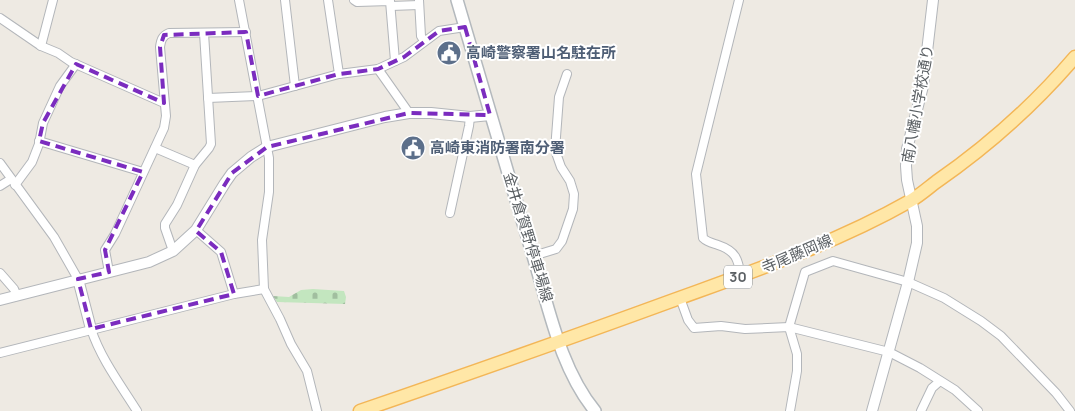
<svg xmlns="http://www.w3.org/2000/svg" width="1075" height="411" font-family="Manrope,'Noto Sans JP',sans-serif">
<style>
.cemetery{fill:url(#cemetery-stones)}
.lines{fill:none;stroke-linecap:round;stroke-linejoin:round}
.minor-casing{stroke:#b3b6ba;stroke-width:10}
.tertiary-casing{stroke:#b3b6ba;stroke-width:12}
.secondary-casing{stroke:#b4b9bd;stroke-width:14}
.primary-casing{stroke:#f3b657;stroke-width:15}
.minor{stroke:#fff;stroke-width:8}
.tertiary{stroke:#fff;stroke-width:10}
.secondary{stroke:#fff;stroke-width:11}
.primary{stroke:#ffe7a7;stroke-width:12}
.marked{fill:none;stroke:#7b2cbf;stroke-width:4;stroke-dasharray:10 6;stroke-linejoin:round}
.labels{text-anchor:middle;stroke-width:4;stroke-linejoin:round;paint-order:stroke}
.shield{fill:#fff;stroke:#8c9092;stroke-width:1}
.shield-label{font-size:14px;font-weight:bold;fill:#5b6064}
.service-label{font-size:15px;font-weight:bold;fill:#4e5e75;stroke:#fff;text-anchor:start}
.street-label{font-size:15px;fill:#5b6064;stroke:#fff}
</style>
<defs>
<pattern id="cemetery-stones" width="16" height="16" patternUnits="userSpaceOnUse" patternTransform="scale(1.25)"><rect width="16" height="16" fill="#c3e6bf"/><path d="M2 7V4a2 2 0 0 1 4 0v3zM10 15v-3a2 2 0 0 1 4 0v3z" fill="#a1be9f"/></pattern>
</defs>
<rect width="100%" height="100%" fill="#eeeae3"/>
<polygon class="cemetery" points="313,289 344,291 346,297 345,304 277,302 273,296 289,297 301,290"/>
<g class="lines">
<defs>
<g id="minor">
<polyline points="239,0 269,158 269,192 262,240 264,289 280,319 291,344 307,371 317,411"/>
<polyline points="285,0 295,86"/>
<polyline points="328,0 339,74"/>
<polyline points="354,0 357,2 390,1 395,61"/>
<polyline points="419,0 421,36 424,41"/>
<path d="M739,0l-43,174 7,64c4,4 9,5 15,7 18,6 20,14 23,31"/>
<polyline points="391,6 419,5"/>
<polyline points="0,18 41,46 58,53 71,62 164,103"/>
<polyline points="41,46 53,0"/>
<polyline points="378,69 409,113"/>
<polyline points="208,98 258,96 339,74 378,69 404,57 439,31 465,27"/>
<polyline points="39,141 143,172"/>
<polyline points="155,148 195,165"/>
<polyline points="0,163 54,237 78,279"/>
<polyline points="15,185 32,162 39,144 43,123 60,86 76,64"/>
<polyline points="0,186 11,179"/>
<polyline points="450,213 469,126 470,117"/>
<polyline points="196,230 221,252 234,294"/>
<polyline points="173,251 165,228 165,224 177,205 195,165 209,148 211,144 204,33"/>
<polyline points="533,256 556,249 562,241 573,209 574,194 570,181 561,167 555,150 559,97 567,74"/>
<path d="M109,272l-4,-22 10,-16 49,-106 2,-12 -6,-69c1,-7 2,-11 9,-14l77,-1"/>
<polyline points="0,273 14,289 17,296"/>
<polyline points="680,298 688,320 694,328 721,326 745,329 789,327 889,352 920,368 955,390 978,411"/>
<path d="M91,329c10,30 29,55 46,82"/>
<polyline points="0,353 234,294 264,289"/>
<polyline points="790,411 797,371 797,354 789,327 805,272 833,261 908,282 944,298 981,321 1001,336 1056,393 1070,411"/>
<polyline points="921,411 932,388 940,381"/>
</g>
<g id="tertiary">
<polyline points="78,279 91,329"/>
<polyline points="0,300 149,262 173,251 196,230 225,183 232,173 251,157 267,147 385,117 409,113 431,113 470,117 490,115"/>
<polyline points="872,411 908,282 917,243 917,226 907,180 906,166 907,149 923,86 933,0"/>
</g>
<path id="secondary" d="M457,0c25,86 50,171 76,256 16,52 27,112 62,155"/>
<path id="primary" d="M360,411c105,-36 210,-73 314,-111 80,-29 162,-57 236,-99 9,-5 18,-13 26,-19 52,-36 98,-77 139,-125"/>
</defs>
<use href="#minor" class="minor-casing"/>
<use href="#tertiary" class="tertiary-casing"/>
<use href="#secondary" class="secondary-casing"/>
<use href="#primary" class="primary-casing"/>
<use href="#minor" class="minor"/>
<use href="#tertiary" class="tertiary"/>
<use href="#secondary" class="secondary"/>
<use href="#primary" class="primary"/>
</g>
<path class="marked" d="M465,27l25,88 -81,-2 -142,34 -35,26 -36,58 25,21 13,42 -143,35 -13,-50 31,-7 -4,-22 38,-78 -104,-31 4,-18 33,-59 88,39 -4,-56 4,-12 82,-3 12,64 81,-22 39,-5 26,-12 35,-26z"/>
<defs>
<symbol id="civic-disc" viewBox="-11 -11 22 22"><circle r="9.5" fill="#5c6f8a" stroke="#fff"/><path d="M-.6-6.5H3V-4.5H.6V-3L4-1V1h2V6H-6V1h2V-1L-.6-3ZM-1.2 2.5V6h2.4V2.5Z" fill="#fff"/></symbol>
</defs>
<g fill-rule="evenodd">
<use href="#civic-disc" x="435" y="39" width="28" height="28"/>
<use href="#civic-disc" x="399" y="134" width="28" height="28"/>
</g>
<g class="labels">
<rect class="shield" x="724" y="265.5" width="28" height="23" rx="4"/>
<g class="shield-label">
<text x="738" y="282">30</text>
</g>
<g class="service-label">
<text x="466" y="58">高崎警察署山名駐在所</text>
<text x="430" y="153">高崎東消防署南分署</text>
</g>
<g class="street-label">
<text transform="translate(918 104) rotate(-80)" y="5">南八幡小学校通り</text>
<text transform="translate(528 237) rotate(73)" y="5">金井倉賀野停車場線</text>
<text transform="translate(797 254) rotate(-23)" y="5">寺尾藤岡線</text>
</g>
</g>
</svg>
